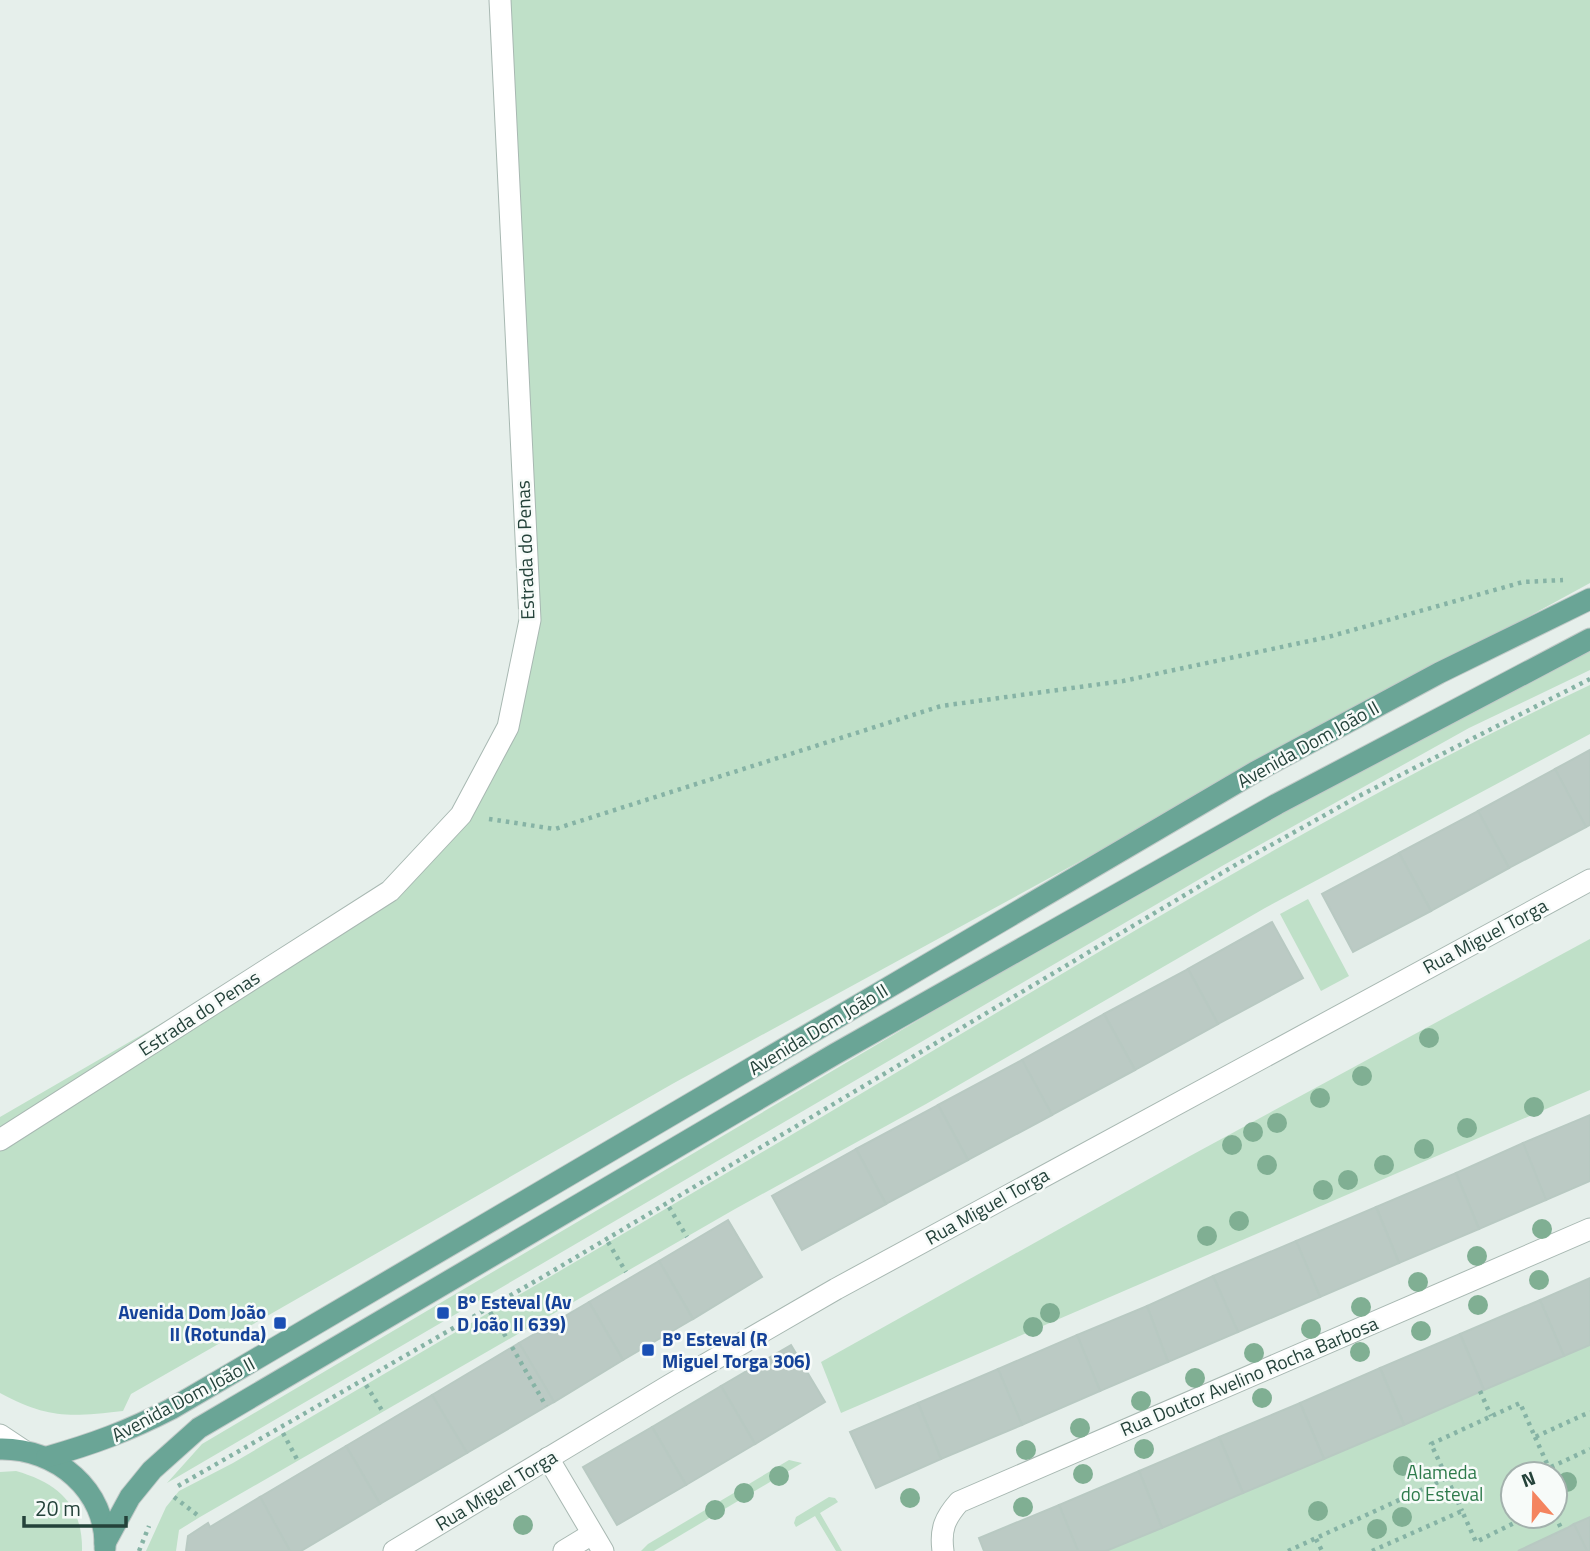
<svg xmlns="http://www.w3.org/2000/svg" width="1590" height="1551" font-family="'Titillium Web',sans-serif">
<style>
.green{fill:#bfe0c8;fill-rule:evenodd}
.building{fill:#bbcac4;stroke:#b8c9c2;stroke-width:2}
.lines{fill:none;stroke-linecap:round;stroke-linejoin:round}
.minor-casing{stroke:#a8b8b2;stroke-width:23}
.tertiary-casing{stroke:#a8b8b2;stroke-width:23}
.primary-casing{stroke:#c2cac8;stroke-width:23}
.path{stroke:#86b3a5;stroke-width:4.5;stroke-dasharray:3.5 5;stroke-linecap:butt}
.minor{stroke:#fff;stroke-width:21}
.tertiary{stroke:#fff;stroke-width:21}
.primary{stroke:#6aa596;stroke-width:21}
.tree{fill:#80af93}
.transit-dot{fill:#1a4fb4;stroke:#f7fbf9;stroke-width:2.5}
.labels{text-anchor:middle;stroke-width:5;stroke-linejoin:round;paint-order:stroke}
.street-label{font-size:19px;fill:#24423a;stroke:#f7fbf9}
.transit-label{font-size:19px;font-weight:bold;fill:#164399;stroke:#f7fbf9;text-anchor:start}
.park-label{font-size:19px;fill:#2d7a4b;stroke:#f7fbf9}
</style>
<rect width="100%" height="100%" fill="#e6efeb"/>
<g class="green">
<path d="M500,0h1090v583l-916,500 -543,311 -8,17c-54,6 -74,8 -123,-18v-276l390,-226 71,-76 47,-88 22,-107z"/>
<polygon points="1590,651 1590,670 1469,728 1222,866 167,1483 202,1444 1199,854 1456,715"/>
<path d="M1590,685v49l-325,174 -339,196 -191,105 -535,308 -21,13 -3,21h-30l20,-44 13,-16 54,-28c223,-132 448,-262 671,-395 225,-134 449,-271 686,-383z"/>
<polygon points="1308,899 1349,976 1321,991 1280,914"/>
<polygon points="1590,939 1590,1090 841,1413 821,1362 1190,1156"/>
<path d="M1590,1345v172l-72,34h-412zM1513,1474h42v42h-42z"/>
<polygon points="789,1460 802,1463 654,1551 641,1551 648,1544"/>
<path d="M16,1471c42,12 67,34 66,80h-82v-79z"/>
<polygon points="829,1497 835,1498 838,1502 820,1513 842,1551 836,1551 815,1516 796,1527 794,1523 796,1517"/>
</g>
<g class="building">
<polygon points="1590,750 1590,825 1586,827 1555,769"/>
<polygon points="1555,769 1586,827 1509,868 1478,811"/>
<polygon points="1478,811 1509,868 1431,911 1399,853"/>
<polygon points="1399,853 1431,911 1353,952 1322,894"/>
<polygon points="1272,922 1303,978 1218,1024 1188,969"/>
<polygon points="1188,969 1218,1024 1135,1070 1104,1014"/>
<polygon points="1104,1014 1135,1070 1052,1115 1022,1060"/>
<polygon points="1022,1060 1052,1115 968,1160 938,1105"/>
<polygon points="938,1105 968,1160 886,1204 856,1149"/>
<polygon points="1590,1115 1590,1181 1546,1200 1523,1143"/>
<polygon points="1523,1143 1546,1200 1479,1229 1456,1173"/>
<polygon points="856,1149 886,1204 802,1250 772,1196"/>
<polygon points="1456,1173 1479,1229 1399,1263 1376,1207"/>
<polygon points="1376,1207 1399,1263 1320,1297 1296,1241"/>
<polygon points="728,1220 762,1277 693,1319 659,1261"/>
<polygon points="1296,1241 1320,1297 1238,1332 1213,1276"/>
<polygon points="659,1261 693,1319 623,1360 589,1302"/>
<polygon points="1213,1276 1238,1332 1168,1362 1147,1306"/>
<polygon points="1590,1278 1590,1345 1564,1356 1540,1300"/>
<polygon points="1540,1300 1564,1356 1484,1390 1460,1334"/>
<polygon points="589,1302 623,1360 554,1402 519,1343"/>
<polygon points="1147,1306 1168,1362 1100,1391 1077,1335"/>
<polygon points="1460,1334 1484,1390 1404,1425 1380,1368"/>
<polygon points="1077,1335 1100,1391 1022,1425 998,1369"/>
<polygon points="519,1343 554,1402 467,1453 432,1395"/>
<polygon points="791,1345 825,1402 755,1444 721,1386"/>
<polygon points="1380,1368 1404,1425 1324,1459 1300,1403"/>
<polygon points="998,1369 1022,1425 941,1459 918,1403"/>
<polygon points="721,1386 755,1444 686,1485 652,1427"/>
<polygon points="432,1395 467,1453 380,1504 346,1446"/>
<polygon points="918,1403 941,1459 876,1488 850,1432"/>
<polygon points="1300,1403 1324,1459 1243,1493 1219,1437"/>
<polygon points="652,1427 686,1485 617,1525 583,1467"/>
<polygon points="1219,1437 1243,1493 1162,1528 1139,1471"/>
<polygon points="346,1446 380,1504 301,1551 290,1551 260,1497"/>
<polygon points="1139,1471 1162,1528 1106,1551 1078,1551 1059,1505"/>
<polygon points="260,1497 290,1551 186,1551 188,1536 208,1523 210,1527"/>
<polygon points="1059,1505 1078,1551 984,1551 979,1538"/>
<polygon points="1590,1517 1590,1551 1587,1551 1574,1524"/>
<polygon points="1574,1524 1587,1551 1518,1551 1567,1528"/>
</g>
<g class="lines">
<defs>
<g id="minor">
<polyline points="0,1140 390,891 461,815 508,727 530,620 500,0"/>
<polyline points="548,1458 603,1551"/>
<polyline points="394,1551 670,1385 836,1289 1590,880"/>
<polyline points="564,1551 592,1534"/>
<path d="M943,1551c-3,-22 2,-33 16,-49l631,-273"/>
</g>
<polyline id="tertiary" points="0,1435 24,1451"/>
<g id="primary">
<path d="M0,1449c56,-1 107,41 105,99"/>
<path d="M47,1457c46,-13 81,-26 124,-48l1084,-637 184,-99 151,-74"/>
<polyline points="105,1543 130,1497 152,1470 199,1428 835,1054 1277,804 1590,639"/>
</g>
</defs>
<use href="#minor" class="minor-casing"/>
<use href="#tertiary" class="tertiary-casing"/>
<use href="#primary" class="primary-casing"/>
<g class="path">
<polyline points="489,819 555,829 941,706 1123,681 1328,637 1523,582 1563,580"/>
<polyline points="669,1207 687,1237"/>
<polyline points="608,1242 626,1272"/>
<polyline points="490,1312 508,1340"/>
<polyline points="512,1347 546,1406"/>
<polyline points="366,1385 383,1412"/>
<polyline points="1480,1391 1491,1416"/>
<polyline points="283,1433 298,1461"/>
<polyline points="1535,1437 1549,1468"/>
<polyline points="1551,1474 1549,1468 1590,1449"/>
<polyline points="1447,1478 1462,1511"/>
<polyline points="1555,1482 1563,1499 1555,1503"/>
<polyline points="178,1486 546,1275 1237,864 1359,796 1590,679"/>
<polyline points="174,1497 200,1517"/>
<polyline points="1555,1516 1562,1530"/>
<polyline points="1316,1539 1322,1551"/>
<polyline points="139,1551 149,1526"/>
<polyline points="1288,1551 1447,1478 1431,1444 1520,1403 1535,1437 1590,1412"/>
<polyline points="1372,1551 1462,1511 1476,1542 1528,1516"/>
</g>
<use href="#minor" class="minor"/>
<use href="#tertiary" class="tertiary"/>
<use href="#primary" class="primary"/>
</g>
<g class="tree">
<circle cx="1429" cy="1038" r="10"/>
<circle cx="1362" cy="1076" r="10"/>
<circle cx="1320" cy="1098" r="10"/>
<circle cx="1534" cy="1107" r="10"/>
<circle cx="1277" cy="1123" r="10"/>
<circle cx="1467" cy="1128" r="10"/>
<circle cx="1253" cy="1132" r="10"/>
<circle cx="1232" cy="1145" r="10"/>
<circle cx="1424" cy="1149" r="10"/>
<circle cx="1267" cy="1165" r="10"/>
<circle cx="1384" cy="1165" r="10"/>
<circle cx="1348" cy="1180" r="10"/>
<circle cx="1323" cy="1190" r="10"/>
<circle cx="1239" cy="1221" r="10"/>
<circle cx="1542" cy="1229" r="10"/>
<circle cx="1207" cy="1236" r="10"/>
<circle cx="1477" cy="1256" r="10"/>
<circle cx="1539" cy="1280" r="10"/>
<circle cx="1418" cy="1282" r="10"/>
<circle cx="1478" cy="1305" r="10"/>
<circle cx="1361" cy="1307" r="10"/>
<circle cx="1050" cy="1313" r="10"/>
<circle cx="1033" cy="1327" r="10"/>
<circle cx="1311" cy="1329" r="10"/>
<circle cx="1421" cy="1331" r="10"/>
<circle cx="1360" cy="1352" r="10"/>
<circle cx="1254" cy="1353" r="10"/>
<circle cx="1195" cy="1378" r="10"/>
<circle cx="1262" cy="1398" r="10"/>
<circle cx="1141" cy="1401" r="10"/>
<circle cx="1080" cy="1428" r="10"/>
<circle cx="1144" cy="1449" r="10"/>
<circle cx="1026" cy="1450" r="10"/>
<circle cx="1403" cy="1466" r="10"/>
<circle cx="1083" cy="1474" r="10"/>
<circle cx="779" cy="1476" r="10"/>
<circle cx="1567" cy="1482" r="10"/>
<circle cx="744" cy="1493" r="10"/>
<circle cx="910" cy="1498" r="10"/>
<circle cx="1023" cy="1507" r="10"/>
<circle cx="715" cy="1510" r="10"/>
<circle cx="1318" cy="1511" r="10"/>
<circle cx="1402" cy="1517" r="10"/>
<circle cx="523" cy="1525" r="10"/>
<circle cx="1377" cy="1529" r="10"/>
</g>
<g class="transit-dot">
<rect x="436" y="1306" width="14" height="14" rx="3.5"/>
<rect x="273" y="1316" width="14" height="14" rx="3.5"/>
<rect x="641" y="1343" width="14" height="14" rx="3.5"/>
</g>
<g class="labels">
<g class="street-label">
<text transform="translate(525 550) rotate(-92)" y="7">Estrada do Penas</text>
<text transform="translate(1308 744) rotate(-29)" y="7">Avenida Dom João II</text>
<text transform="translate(1485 936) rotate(-28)" y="7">Rua Miguel Torga</text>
<text transform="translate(199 1013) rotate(-33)" y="7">Estrada do Penas</text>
<text transform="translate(818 1029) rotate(-31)" y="7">Avenida Dom João II</text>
<text transform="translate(987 1206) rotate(-29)" y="7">Rua Miguel Torga</text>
<text transform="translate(1249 1376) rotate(-23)" y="7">Rua Doutor Avelino Rocha Barbosa</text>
<text transform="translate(183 1399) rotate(-28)" y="7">Avenida Dom João II</text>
<text transform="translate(496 1490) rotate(-31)" y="7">Rua Miguel Torga</text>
</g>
<g class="transit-label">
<text x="457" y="1309">Bº Esteval (Av<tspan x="457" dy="22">D João II 639)</tspan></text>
<text x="266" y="1319" text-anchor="end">Avenida Dom João<tspan x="266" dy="22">II (Rotunda)</tspan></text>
<text x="662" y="1346">Bº Esteval (R<tspan x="662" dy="22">Miguel Torga 306)</tspan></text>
</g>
<g class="park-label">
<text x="1442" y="1479">Alameda<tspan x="1442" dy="22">do Esteval</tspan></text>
</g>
</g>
<g transform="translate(1534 1495) rotate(340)"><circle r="33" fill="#f7fbf9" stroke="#a3b1ad" stroke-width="2"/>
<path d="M0-5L12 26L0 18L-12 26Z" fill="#f4845f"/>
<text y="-10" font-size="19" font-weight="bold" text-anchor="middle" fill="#24423a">N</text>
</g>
<path d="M24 1516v10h102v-10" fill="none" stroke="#24423a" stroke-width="3.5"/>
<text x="35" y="1516" font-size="21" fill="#24423a" stroke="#f7fbf9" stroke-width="5" paint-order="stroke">20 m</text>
</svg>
